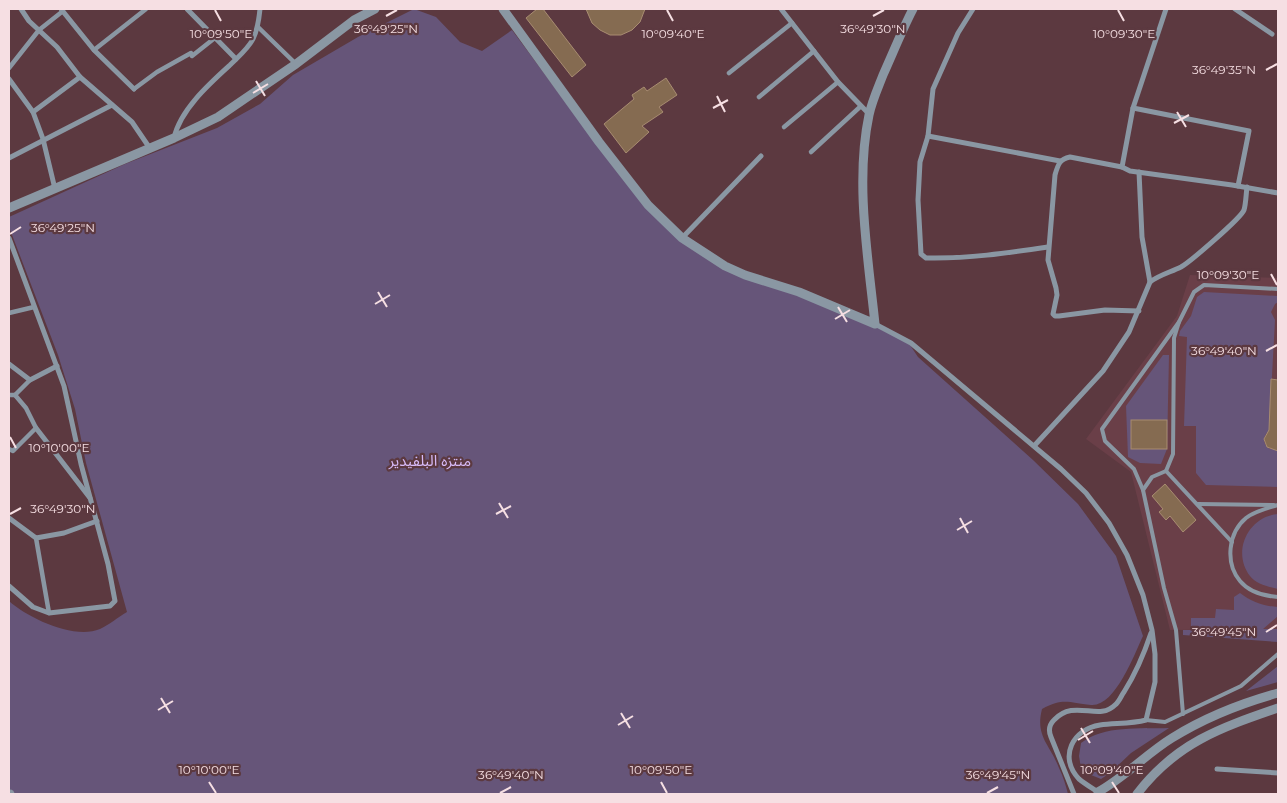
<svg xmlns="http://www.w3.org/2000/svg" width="1287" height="803" font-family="Montserrat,'Noto Sans Arabic',sans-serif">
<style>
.built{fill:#6a3f48}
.green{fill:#665579}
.building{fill:#856b51;stroke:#a88c71}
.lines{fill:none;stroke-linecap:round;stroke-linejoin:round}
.service{stroke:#8a97a3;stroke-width:4}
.pedestrian{stroke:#8a97a3;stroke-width:4.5}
.minor{stroke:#8a97a3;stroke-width:5}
.tertiary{stroke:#8a97a3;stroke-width:9}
.ticks{fill:none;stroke:#f6dfe3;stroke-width:2}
.labels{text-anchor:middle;stroke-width:4.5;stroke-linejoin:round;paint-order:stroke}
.park-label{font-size:15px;fill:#d7baf7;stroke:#5c3940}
.ticks-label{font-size:12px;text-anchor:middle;fill:#f6dfe3;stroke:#5c3940;stroke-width:4.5;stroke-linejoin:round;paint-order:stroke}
</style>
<rect width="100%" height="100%" fill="#5c3940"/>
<polygon class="built" points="1190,275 1278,278 1278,629 1170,630 1131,472 1086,439 1177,316"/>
<g class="green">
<path d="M414,9l22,8 24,25 22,9 30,-21 94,127 40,49 74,58 114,43 74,35 10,15 115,103 45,44 38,52 27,80c-9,19 -28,71 -52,69 -22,-2 -27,-8 -49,4 -7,28 8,35 17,59 4,8 7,18 9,26h-1059v-193c19,17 65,39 91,28 9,-4 18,-12 27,-17l-41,-149 -11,-54 -17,-54 -49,-128v-10l116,-53 92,-36 43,-24 33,-29 65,-38z"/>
<path d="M1204,292l74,4v6l-3,2 -4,8 4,8 -6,111c-7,6 -6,13 1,18h8v38l-72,-2 -10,-12v-47h-12l3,-89 -8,-1 1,-5 11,-15 6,-19z"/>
<polygon points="1163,355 1169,355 1167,449 1161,464 1140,463 1128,457 1126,406"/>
<path d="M1278,514v75c-9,-2 -22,-5 -28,-13 -19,-25 -1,-60 28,-62z"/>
<path d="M1240,593c12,9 23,13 38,14v9l-15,13h15v13l-95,-7v-5h8v-12h24l1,-9 18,1v-13z"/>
<polygon points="1278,666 1278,682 1246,691"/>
<path d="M1169,728l-38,25 -21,20 -9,6 -10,-4 -10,-7 -2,-12 2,-13c23,-18 59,-14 88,-15z"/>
</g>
<g class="building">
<polygon points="537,9 543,9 586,65 572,77 526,18"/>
<polygon points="586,9 645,9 640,22 632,30 621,35 610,35 600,30 592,23"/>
<polygon points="666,78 677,95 659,107 663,112 642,126 649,132 626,153 604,124 634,99 632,95 644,87 647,91"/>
<polygon points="1271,379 1278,380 1278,451 1267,447 1264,439 1269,430"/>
<rect x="1131" y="420" width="36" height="29"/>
<polygon points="1165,484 1196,520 1183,532 1170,516 1166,520 1159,512 1163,509 1152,496"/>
</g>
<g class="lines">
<g class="service">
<polyline points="1179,322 1102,429 1105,441 1134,469 1143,490 1164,588 1176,630 1183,714"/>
<polyline points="1166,471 1232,542"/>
<polyline points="1143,490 1152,477 1166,471 1173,454 1174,338 1179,322 1194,292 1204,285 1278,289"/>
<polyline points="1198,504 1274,505"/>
<path d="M1278,505c-10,3 -23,6 -32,13 -18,15 -21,45 -6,63 9,11 24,15 38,16"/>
<polyline points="1146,720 1165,722 1241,686 1278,654"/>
</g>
<g class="pedestrian">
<polyline points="258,27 296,64"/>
<polyline points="94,50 146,9"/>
<polyline points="9,68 39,30 63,11"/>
<polyline points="729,73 792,23"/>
<polyline points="134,89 157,72 191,53 192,56 216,37"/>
<polyline points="759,97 814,51"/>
<polyline points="784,127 838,82"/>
<polyline points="811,152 861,106"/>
<polyline points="9,313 34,307"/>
<polyline points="9,395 15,395 30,380"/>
<polyline points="9,449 13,451 36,428 26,408 15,395"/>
<polyline points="36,538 49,613"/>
</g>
<g class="minor">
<polyline points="21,9 29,21 57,47 80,77 132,122 149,147"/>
<polyline points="61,9 94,50 134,89"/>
<polyline points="187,9 236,59"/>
<polyline points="781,9 838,82 869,114"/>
<path d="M973,9l-15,24 -25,56 -5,47 -8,26 -2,38 3,54 5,4c40,1 82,-5 122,-11"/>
<polyline points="1166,9 1133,108 1122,167 1130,171 1232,185 1278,193"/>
<polyline points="1235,9 1272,34"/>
<polyline points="9,79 33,112 43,139 55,189"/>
<polyline points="1133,108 1249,131 1238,186"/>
<polyline points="33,112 80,77"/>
<polyline points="928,136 1060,161"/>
<path d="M174,138c6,-28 35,-54 56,-73 8,-8 18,-16 23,-26 5,-10 6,-20 7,-30"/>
<polyline points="9,158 112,105"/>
<path d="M1122,167l-52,-10c-10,2 -12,7 -15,18l-7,85 8,28 1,7 -4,19 2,2h4l46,-6 34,1"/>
<polyline points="1139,172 1142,237 1150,282"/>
<polyline points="9,238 64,386 81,464 108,564 115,601 110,606 49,613 33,607 9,586"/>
<polyline points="682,238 761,156"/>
<path d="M875,324l36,19 150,126 25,24 23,30 18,32 16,40 9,35 3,24v28l-9,38c-15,4 -31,3 -46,5 -27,4 -42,32 -21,54 6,5 13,9 19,13"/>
<polyline points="9,364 30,380 57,366"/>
<polyline points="36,428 90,498"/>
<path d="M1034,446l69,-75 26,-39 21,-50c9,-7 21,-10 31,-15 9,-5 60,-49 63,-57 2,-7 2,-16 3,-23"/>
<polyline points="9,518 36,538 64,533 97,521"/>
<polyline points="1217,769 1278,773"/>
<path d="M1074,794l-23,-57c-3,-7 -2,-12 3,-17 21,-22 44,2 61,-15 4,-3 6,-9 9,-13 12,-19 20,-38 27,-59"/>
</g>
<g class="tertiary">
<path d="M503,9l96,133 49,63 34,33 43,28 20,9 54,17 76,32c-7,-67 -20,-143 -6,-209 3,-14 9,-27 14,-40 10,-22 19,-45 30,-66"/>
<polyline points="9,208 174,138 218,117 296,64 354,20 375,9"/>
<path d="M1098,792c27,-15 48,-38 74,-54 32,-20 70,-35 106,-45"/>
<polyline points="9,794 10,794"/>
<path d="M1137,794c39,-51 83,-66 141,-86"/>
</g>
</g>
<path class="ticks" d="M215,10l6,11M667,10l6,11M1118,10l6,11M386,16l11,-6M873,16l11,-6M1266,70l11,-6M256,81l9,15M253,93l15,-9M717,96l8,16M713,108l15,-8M1177,112l9,15M1174,123l15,-8M10,234l11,-7M1271,274l6,11M378,292l9,15M375,304l15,-9M838,307l9,15M835,319l15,-9M1266,351l11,-6M10,437l6,11M499,503l9,15M10,514l11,-6M496,514l15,-8M960,518l8,15M957,530l15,-9M1266,632l11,-7M161,698l9,15M158,710l15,-9M621,713l9,15M618,725l15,-9M1081,728l9,15M1078,740l15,-9M209,782l7,11M661,782l6,11M1112,782l7,11M500,793l11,-6M987,793l11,-6"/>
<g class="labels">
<g class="park-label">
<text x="430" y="466">منتزه البلفيدير</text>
</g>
</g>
<g class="ticks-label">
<text x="386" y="33">36°49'25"N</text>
<text x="873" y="33">36°49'30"N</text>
<text x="221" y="38">10°09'50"E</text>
<text x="673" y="38">10°09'40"E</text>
<text x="1124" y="38">10°09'30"E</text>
<text x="1224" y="74">36°49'35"N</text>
<text x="63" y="232">36°49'25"N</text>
<text x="1228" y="279">10°09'30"E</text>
<text x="1224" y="355">36°49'40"N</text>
<text x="59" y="452">10°10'00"E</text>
<text x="63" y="513">36°49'30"N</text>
<text x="1224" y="636">36°49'45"N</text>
<text x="209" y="774">10°10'00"E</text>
<text x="661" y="774">10°09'50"E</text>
<text x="1112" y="774">10°09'40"E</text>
<text x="511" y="779">36°49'40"N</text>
<text x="998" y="779">36°49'45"N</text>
</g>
<rect width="1287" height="803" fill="none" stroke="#f6dfe3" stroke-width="20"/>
</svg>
